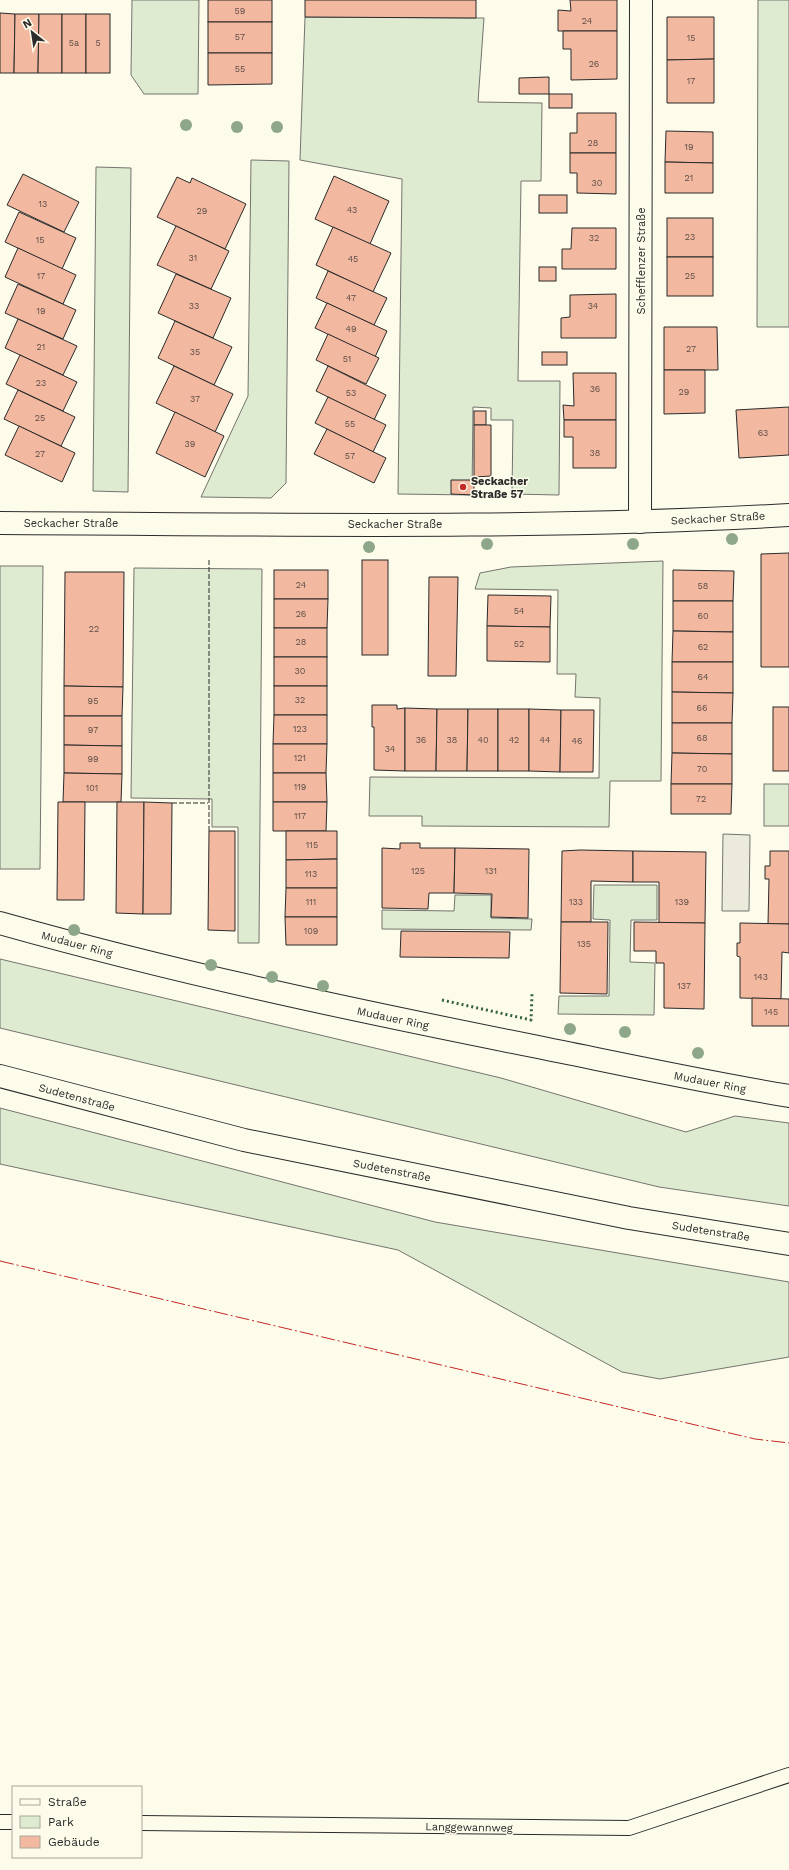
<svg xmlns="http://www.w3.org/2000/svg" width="789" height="1870" font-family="'Work Sans',sans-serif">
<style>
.green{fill:#deebd1;stroke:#74746e}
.parking{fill:#eceadb;stroke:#74746e}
.building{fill:#f2b8a0;stroke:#2b2b2b}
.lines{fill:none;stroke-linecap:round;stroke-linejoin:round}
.service-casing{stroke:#2b2b2b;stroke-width:16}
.minor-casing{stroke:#2b2b2b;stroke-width:24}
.secondary-casing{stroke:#2b2b2b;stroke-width:24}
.service{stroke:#fdfbea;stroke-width:14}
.minor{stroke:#fdfbea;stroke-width:22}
.secondary{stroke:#fdfbea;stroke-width:22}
.hedge{stroke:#34623c;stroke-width:3;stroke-dasharray:2 3;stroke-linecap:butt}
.fence{stroke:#2b2b2b;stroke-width:1;stroke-dasharray:5 2;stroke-linecap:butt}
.power{stroke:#c62828;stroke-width:1;stroke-dasharray:14 3 2 3;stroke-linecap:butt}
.tree{fill:#8ea78a}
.poi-dot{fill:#c62828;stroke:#fdfbea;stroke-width:1.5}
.labels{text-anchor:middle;stroke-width:3;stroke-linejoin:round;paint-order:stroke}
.number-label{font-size:9px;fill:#5d4e48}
.street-label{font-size:11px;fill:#2b2b2b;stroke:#fdfbea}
.poi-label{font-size:11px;font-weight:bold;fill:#2b2b2b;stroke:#fdfbea;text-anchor:start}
</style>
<rect width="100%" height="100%" fill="#fdfbea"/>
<g class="green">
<polygon points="132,0 199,0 198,94 144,94 131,75"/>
<polygon points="758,0 789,0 789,327 757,327"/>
<polygon points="305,17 484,18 478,102 542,103 541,181 521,181 518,381 560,381 559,495 512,494 513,420 491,420 491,408 473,407 472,495 398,494 402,179 300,160"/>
<polygon points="251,160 289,161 286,483 271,498 201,497 248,396"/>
<polygon points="96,167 131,168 128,492 93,491"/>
<polygon points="663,561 661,781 610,781 609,827 422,826 422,816 369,816 370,777 599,778 600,698 575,697 576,674 557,674 558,590 475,589 480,573 511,567"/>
<polygon points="0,566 43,566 40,869 0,869"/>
<polygon points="134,568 262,569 259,943 238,943 238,827 212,827 212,799 131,798"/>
<rect x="764" y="784" width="25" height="42"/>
<polygon points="594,885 657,885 657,920 631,920 630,962 655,963 654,1015 558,1014 559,996 609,996 610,920 593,919"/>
<polygon points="455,895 491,895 491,918 532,919 531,930 382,929 382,910 454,911"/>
<polygon points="0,959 501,1078 686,1132 735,1116 789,1123 789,1206 659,1187 0,1028"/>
<polygon points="0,1108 435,1222 789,1282 789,1357 660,1379 622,1372 398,1250 0,1164"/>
</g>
<polygon class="parking" points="723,834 750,835 749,911 722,911"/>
<g class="building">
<rect x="208" y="0" width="64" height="22"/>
<polygon points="305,0 476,0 476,18 305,17"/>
<polygon points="570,0 617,0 617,31 558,31 558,10 571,11"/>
<polygon points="0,13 15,14 14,73 0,73"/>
<polygon points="15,14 39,14 38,73 14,73"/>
<polygon points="39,14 62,14 62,73 38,73"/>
<rect x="62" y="14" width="24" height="59"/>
<rect x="86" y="14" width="24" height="59"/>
<polygon points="667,17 714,17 714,59 667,60"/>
<rect x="208" y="22" width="64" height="31"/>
<polygon points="563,31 617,31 617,79 571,80 571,49 563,49"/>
<polygon points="208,53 272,53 272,84 208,85"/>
<polygon points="714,59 714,103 667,103 667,60"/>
<polygon points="549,77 549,94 519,94 519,78"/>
<rect x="549" y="94" width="23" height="14"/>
<polygon points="577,113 616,113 616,153 570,153 570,133 577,133"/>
<polygon points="666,131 713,132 713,163 665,162"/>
<polygon points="570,153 616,153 616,194 577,193 577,173 570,173"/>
<polygon points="665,162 713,163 713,193 665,193"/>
<polygon points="23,174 79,202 64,232 7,205"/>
<polygon points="334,176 389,201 370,244 315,219"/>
<polygon points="177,177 190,183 192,178 246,204 225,249 157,217"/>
<rect x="539" y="195" width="28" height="18"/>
<polygon points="19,212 76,238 62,269 5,242"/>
<rect x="667" y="218" width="46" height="39"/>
<polygon points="176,226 229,251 211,289 157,265"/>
<polygon points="333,227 391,253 373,292 316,265"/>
<polygon points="572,228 616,228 616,269 562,269 562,249 571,249"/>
<polygon points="18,248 76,275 63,304 5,277"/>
<rect x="667" y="257" width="46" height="39"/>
<rect x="539" y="267" width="17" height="14"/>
<polygon points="328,271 387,298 374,325 316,298"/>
<polygon points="176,274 231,298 213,338 158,313"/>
<polygon points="18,284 76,310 63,339 5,313"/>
<polygon points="616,294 616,338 561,338 561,318 570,317 570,295"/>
<polygon points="327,303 387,331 375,357 315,328"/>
<polygon points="18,319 77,346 63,375 5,348"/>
<polygon points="175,321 232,347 214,385 158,358"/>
<polygon points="664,327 717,327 718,370 664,370"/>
<polygon points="328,334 379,358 366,384 316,360"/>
<rect x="542" y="352" width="25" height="13"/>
<polygon points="20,355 77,382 63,411 6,384"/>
<polygon points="174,366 233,394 215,432 156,403"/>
<polygon points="328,366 386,395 374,420 316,391"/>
<polygon points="664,370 705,370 705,413 664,414"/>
<polygon points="573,373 616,373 616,420 564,420 563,405 574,406"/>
<polygon points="18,390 75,417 61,446 4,419"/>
<polygon points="328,397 386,425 373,452 315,423"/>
<polygon points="789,407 789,455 739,458 736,410"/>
<rect x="474" y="411" width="12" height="14"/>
<polygon points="175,412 224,436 205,477 156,453"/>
<polygon points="564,420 616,420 616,468 573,468 573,437 564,437"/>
<polygon points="474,425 491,425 491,476 474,477"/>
<polygon points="19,426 75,453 62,482 5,455"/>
<polygon points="327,429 386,458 374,483 314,454"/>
<polygon points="451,480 474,480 474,495 451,494"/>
<polygon points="789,553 789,667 761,667 761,554"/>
<rect x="362" y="560" width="26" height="95"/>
<rect x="274" y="570" width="54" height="29"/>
<polygon points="673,570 734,571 733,601 673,601"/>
<polygon points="65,572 124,572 123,687 64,686"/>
<polygon points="429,577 458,577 456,676 428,676"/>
<polygon points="488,595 551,596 550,627 487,626"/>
<polygon points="274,599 328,599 327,628 274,628"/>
<polygon points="673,601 733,601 733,632 673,631"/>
<polygon points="487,626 550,627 550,662 487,661"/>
<rect x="274" y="628" width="53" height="29"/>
<polygon points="673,631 733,632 733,662 672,662"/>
<rect x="274" y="657" width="53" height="29"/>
<polygon points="672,662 733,662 733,693 672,692"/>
<polygon points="64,686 123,687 122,716 64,716"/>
<rect x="274" y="686" width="53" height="29"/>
<polygon points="672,692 733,693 732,723 672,723"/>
<polygon points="372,705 397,705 397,709 405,708 405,771 374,770 374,727 372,727"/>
<rect x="773" y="707" width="16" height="64"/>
<polygon points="405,708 437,709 436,771 405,771"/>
<polygon points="437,709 468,709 467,771 436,771"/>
<polygon points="468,709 498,709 498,771 467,771"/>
<rect x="498" y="709" width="31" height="62"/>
<polygon points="529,709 561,710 560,772 529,771"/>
<polygon points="561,710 594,710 593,772 560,772"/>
<polygon points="274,715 327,715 327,744 273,744"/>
<polygon points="64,716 122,716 122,746 64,745"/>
<polygon points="672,723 732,723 732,754 672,753"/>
<polygon points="273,744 327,744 326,773 273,773"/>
<polygon points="64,745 122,746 122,774 64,773"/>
<polygon points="672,753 732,754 732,784 671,784"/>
<polygon points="64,773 122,774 121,802 63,802"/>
<polygon points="273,773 326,773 327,802 273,802"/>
<polygon points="671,784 732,784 731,814 671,814"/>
<polygon points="58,802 85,802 84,900 57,900"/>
<polygon points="117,802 144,802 143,914 116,913"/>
<polygon points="144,802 172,803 171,914 143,914"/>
<polygon points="273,802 327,802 326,831 273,831"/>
<polygon points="209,831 235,831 235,931 208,930"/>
<polygon points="286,831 337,831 337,859 286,860"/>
<polygon points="400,843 420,843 420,848 455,848 454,893 429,893 428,909 382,908 382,848 400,849"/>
<polygon points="455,848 529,849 528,918 491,917 492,894 454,893"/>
<polygon points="580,850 633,851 633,882 591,881 591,922 561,922 562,851"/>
<polygon points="633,851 706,852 705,923 659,923 659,882 633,882"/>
<polygon points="770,851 789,851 789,924 768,924 769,879 765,879 765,866 770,866"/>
<polygon points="337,859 337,888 286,888 286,860"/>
<polygon points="286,888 337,888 337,917 285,917"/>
<polygon points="285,917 337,917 337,945 286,945"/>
<polygon points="561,922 608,922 607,994 560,993"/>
<polygon points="634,922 705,923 704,1009 664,1008 664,963 656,963 656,951 634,951"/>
<polygon points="740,923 789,924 789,953 782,952 781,999 740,998 740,957 737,956 737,943 740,943"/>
<polygon points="401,931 510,932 509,958 400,957"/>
<polygon points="752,998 789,999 789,1026 752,1026"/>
</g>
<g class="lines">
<defs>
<g id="service">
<polyline points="0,1822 13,1822"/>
<polyline points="141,1823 629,1828 789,1775"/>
</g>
<g id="minor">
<polyline points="640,522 641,0"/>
<path d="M0,523c263,1 526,7 789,-8"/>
<path d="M0,923c177,50 357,88 538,124 84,17 167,35 251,49"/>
</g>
<polyline id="secondary" points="0,1076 244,1140 629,1218 789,1244"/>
</defs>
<use href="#service" class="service-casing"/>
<use href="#minor" class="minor-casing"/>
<use href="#secondary" class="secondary-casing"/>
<use href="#service" class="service"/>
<use href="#minor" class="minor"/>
<use href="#secondary" class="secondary"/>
<polyline class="hedge" points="442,1000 531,1020 532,994"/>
<g class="fence">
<polyline points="172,803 208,803"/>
<polyline points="209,831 209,558"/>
</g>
<polyline class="power" points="0,1261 755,1439 789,1443"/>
</g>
<g class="tree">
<circle cx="186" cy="125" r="6"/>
<circle cx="237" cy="127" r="6"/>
<circle cx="277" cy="127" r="6"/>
<circle cx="732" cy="539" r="6"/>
<circle cx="487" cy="544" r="6"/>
<circle cx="633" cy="544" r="6"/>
<circle cx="369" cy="547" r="6"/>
<circle cx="74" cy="930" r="6"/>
<circle cx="211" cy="965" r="6"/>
<circle cx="272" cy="977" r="6"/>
<circle cx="323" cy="986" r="6"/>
<circle cx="570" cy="1029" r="6"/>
<circle cx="625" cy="1032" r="6"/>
<circle cx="698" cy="1053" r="6"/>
</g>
<circle class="poi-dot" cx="463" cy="487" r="4"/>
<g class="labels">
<g class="number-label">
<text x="240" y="14">59</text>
<text x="587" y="24">24</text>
<text x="240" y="40">57</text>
<text x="691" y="41">15</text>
<text x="74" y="46">5a</text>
<text x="98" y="46">5</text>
<text x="594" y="67">26</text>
<text x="240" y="72">55</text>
<text x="691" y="84">17</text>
<text x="593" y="146">28</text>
<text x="689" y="150">19</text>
<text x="689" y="181">21</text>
<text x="597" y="186">30</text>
<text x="43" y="207">13</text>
<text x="352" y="213">43</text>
<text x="202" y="214">29</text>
<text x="690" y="240">23</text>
<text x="594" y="241">32</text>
<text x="40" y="243">15</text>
<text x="193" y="261">31</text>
<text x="353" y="262">45</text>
<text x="41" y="279">17</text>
<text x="690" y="279">25</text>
<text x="351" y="301">47</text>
<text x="194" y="309">33</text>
<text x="593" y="309">34</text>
<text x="41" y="314">19</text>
<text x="351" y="332">49</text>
<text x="41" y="350">21</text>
<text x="691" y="352">27</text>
<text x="195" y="355">35</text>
<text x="347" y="362">51</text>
<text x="41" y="386">23</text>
<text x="595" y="392">36</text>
<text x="684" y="395">29</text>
<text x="351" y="396">53</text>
<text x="195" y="402">37</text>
<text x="40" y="421">25</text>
<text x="350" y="427">55</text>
<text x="763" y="436">63</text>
<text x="190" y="447">39</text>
<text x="595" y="456">38</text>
<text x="40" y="457">27</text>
<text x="350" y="459">57</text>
<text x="301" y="588">24</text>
<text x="703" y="589">58</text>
<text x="519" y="614">54</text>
<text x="301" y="617">26</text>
<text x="703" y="619">60</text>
<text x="94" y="632">22</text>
<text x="301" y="645">28</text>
<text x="519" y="647">52</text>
<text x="703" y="650">62</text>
<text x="300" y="674">30</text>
<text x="703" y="680">64</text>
<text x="300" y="703">32</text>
<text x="93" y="704">95</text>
<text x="702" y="711">66</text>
<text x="300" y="732">123</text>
<text x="93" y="733">97</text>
<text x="702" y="741">68</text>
<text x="421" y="743">36</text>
<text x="452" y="743">38</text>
<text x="483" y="743">40</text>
<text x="514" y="743">42</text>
<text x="545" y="743">44</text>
<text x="577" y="744">46</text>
<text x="390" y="752">34</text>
<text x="300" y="761">121</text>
<text x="93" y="762">99</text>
<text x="702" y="772">70</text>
<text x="300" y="790">119</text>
<text x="92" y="791">101</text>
<text x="701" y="802">72</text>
<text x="300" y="819">117</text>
<text x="312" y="848">115</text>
<text x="418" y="874">125</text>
<text x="491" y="874">131</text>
<text x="311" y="877">113</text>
<text x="311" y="905">111</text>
<text x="576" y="905">133</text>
<text x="682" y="905">139</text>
<text x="311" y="934">109</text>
<text x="584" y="947">135</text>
<text x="761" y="980">143</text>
<text x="684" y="989">137</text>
<text x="771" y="1015">145</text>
</g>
<g class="street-label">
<text transform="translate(641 261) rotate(-90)" y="4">Schefflenzer Straße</text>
<text transform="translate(718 518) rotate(-3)" y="4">Seckacher Straße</text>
<text x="71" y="527">Seckacher Straße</text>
<text x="395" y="528">Seckacher Straße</text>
<text transform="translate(77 944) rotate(15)" y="4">Mudauer Ring</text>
<text transform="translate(393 1018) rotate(12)" y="4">Mudauer Ring</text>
<text transform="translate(710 1082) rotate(11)" y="4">Mudauer Ring</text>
<text transform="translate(77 1097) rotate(15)" y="4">Sudetenstraße</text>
<text transform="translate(392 1170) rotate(11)" y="4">Sudetenstraße</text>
<text transform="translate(711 1231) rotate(9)" y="4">Sudetenstraße</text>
<text transform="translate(469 1827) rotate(1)" y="4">Langgewannweg</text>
</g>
<g class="poi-label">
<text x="471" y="485">Seckacher<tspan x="471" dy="13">Straße 57</tspan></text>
</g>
</g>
<rect x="12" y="1786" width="130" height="72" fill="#fdfbea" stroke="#a9a89e"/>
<rect x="20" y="1799" width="20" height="6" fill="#fdfbea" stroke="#a9a89e"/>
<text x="48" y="1806" font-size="12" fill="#2b2b2b">Straße</text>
<rect x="20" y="1816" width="20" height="12" fill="#deebd1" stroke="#a9a89e"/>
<text x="48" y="1826" font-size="12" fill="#2b2b2b">Park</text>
<rect x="20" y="1836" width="20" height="12" fill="#f2b8a0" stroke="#a9a89e"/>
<text x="48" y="1846" font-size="12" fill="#2b2b2b">Gebäude</text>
<g transform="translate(32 32) rotate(330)" stroke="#fdfbea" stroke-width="3" paint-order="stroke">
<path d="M0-3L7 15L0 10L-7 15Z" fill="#2b2b2b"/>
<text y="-6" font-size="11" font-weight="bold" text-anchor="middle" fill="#2b2b2b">N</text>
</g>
</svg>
